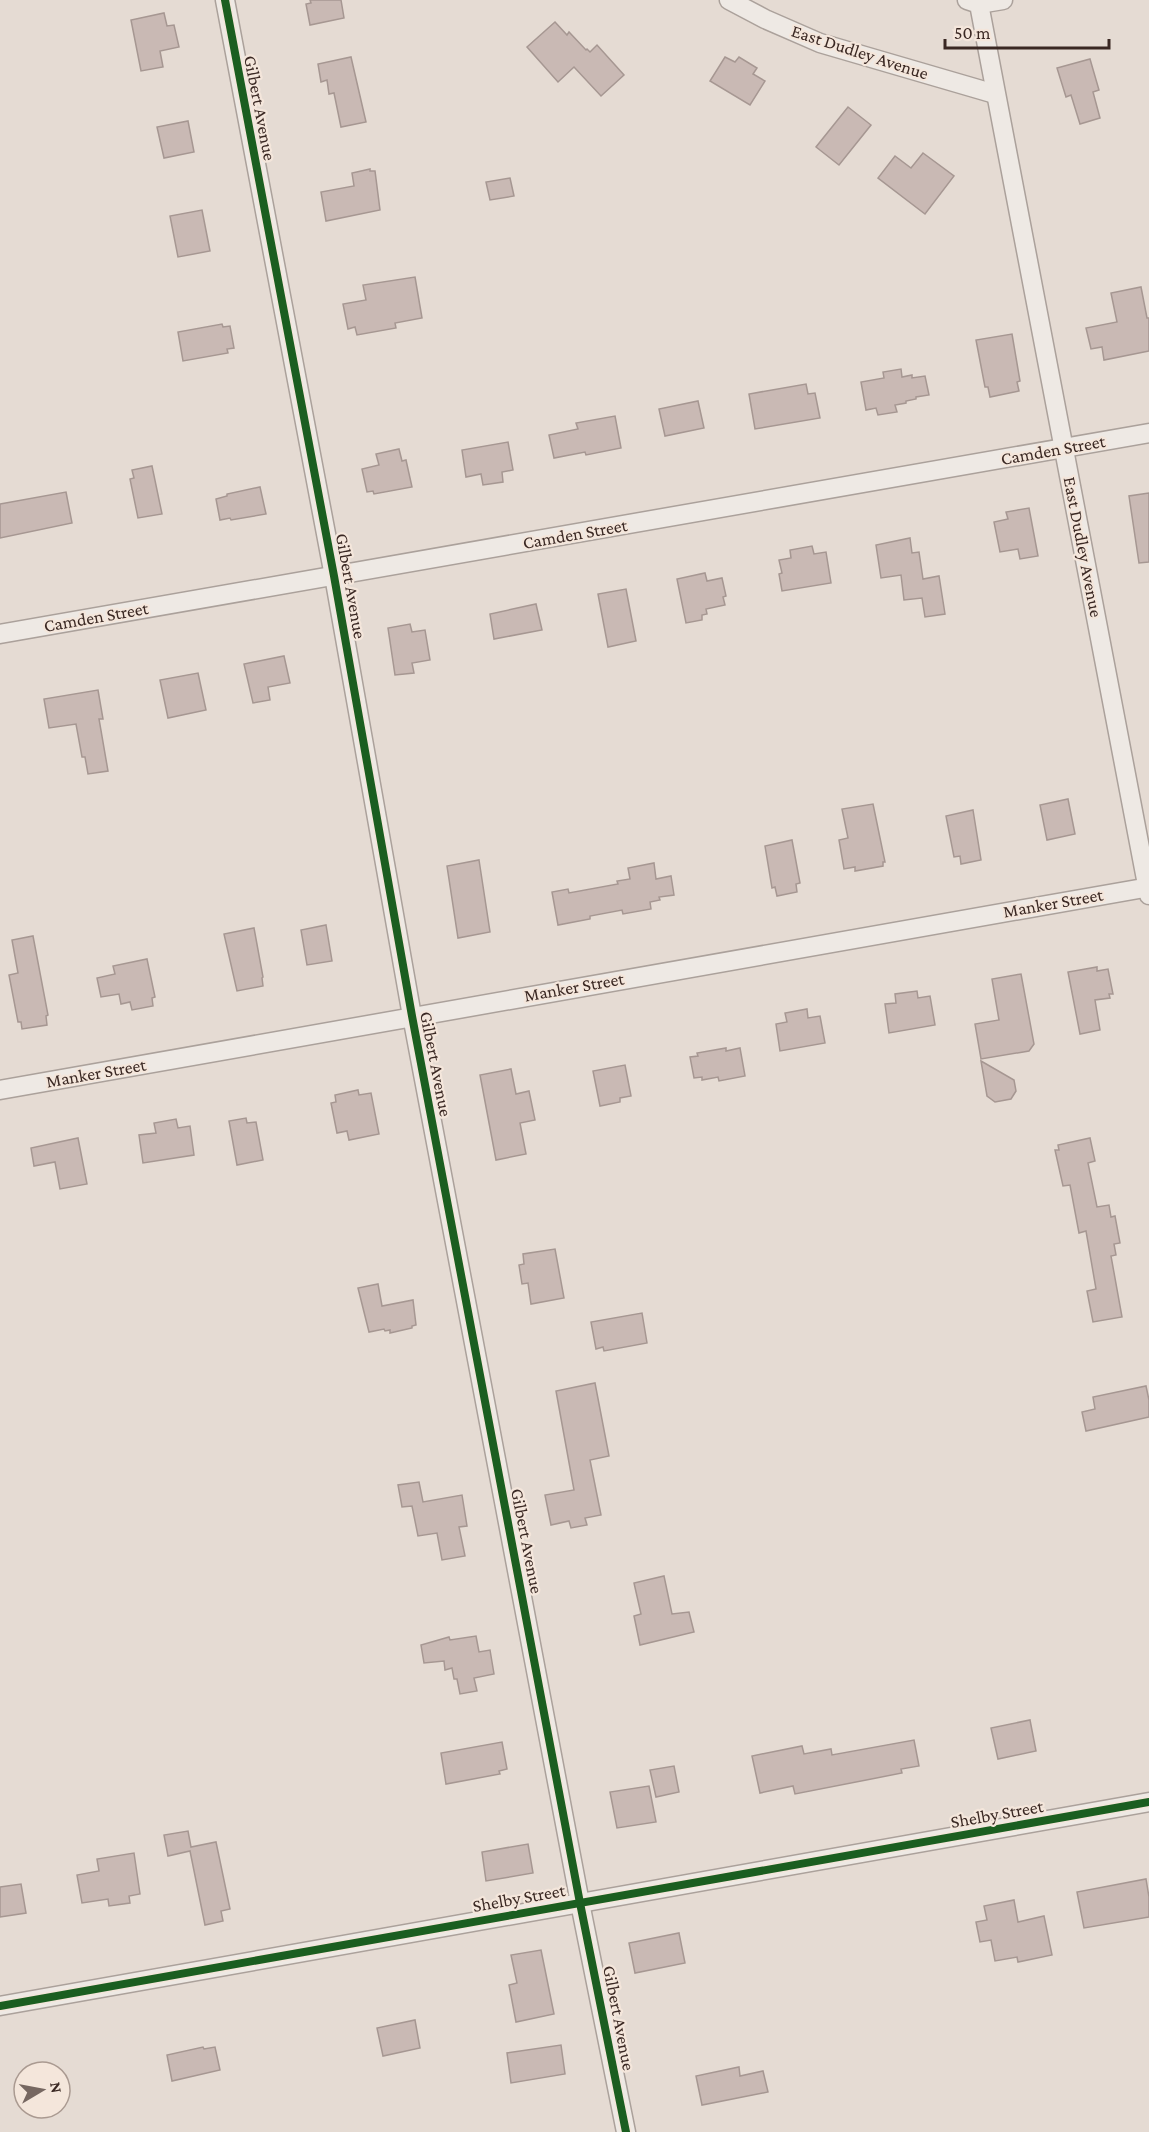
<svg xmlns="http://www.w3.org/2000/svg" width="1149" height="2132" font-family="'Crimson Pro',serif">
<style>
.building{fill:#c9b9b4;stroke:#a69792;stroke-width:1.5}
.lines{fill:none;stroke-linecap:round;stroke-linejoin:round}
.minor-casing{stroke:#aba19b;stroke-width:21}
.minor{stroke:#eee9e4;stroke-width:18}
.cycleway-casing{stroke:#f4e6db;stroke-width:11}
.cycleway{stroke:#1b5e20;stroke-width:8}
.labels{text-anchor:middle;stroke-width:4.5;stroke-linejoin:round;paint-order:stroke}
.street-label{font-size:18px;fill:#3a2823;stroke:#f4e6db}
</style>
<rect width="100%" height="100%" fill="#e5dbd3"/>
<g class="building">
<polygon points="310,0 341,0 344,18 310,25 306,4 311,3"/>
<polygon points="164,13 167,26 174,25 179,47 160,51 163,67 141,71 131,20"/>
<polygon points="555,22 567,35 569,32 586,50 587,49 590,52 597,45 624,75 601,96 574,67 558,82 527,47"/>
<polygon points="351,57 366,122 341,127 334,93 329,94 327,80 321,82 318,64"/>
<polygon points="725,57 735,62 739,57 757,68 753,74 765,81 750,105 710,81"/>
<polygon points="1090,59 1099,90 1093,92 1100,118 1080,124 1071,95 1066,97 1057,68"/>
<polygon points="848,107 871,125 839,165 816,147"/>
<polygon points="188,121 194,152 164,158 157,127"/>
<polygon points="923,153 954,176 925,214 878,178 895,156 911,168"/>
<polygon points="370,169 370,171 375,171 380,210 326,221 321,192 354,186 352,173"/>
<polygon points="510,178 514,196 490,200 486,182"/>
<polygon points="202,210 210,251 178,257 170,216"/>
<polygon points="415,277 422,318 395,323 396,328 357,335 355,327 348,329 343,304 366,300 363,285"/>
<polygon points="1141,287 1147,318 1149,318 1149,351 1104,360 1102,347 1091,349 1086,328 1117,322 1111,293"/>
<polygon points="222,324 223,327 230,326 234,348 227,349 228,353 183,361 178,332"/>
<polygon points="1012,334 1020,381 1017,382 1019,391 990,397 988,387 985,387 976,340"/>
<polygon points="901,369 902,377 912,375 912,378 925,376 929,395 916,397 916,399 906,401 906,403 895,405 897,412 878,415 876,408 866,410 861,382 884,378 883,372"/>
<polygon points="806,384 808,394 815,393 820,418 755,429 749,394"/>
<polygon points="698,401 704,428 665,436 659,409"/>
<polygon points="615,416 621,448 586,455 585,452 554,458 549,435 578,429 576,423"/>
<polygon points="508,442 513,470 502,472 503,482 483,485 481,474 466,477 462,450"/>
<polygon points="399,449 402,461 406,460 412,487 374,494 373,491 367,492 362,469 379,465 376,454"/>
<polygon points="152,466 162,514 138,518 130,479 134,478 132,470"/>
<polygon points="260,487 266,514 231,520 230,518 220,520 216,499 227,496 227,494"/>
<polygon points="66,492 72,523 0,538 0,504"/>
<polygon points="1149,493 1149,562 1139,563 1129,496"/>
<polygon points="1029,508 1038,556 1020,559 1018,549 1000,552 994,522 1008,519 1006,512"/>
<polygon points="910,538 912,553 919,552 923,579 939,576 945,614 925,617 922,598 904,600 901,575 881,578 876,545"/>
<polygon points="812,546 814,554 826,552 831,583 782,591 779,574 782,573 779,560 791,558 790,550"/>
<polygon points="705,573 707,581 722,578 726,596 723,597 725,605 706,609 707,614 702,615 702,620 686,623 677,579"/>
<polygon points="626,589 636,641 608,647 598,594"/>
<polygon points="536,604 542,630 494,639 490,614"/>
<polygon points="410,624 412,632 425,630 430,660 412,663 414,673 395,675 388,628"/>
<polygon points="284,656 290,683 268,687 270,700 253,703 244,664"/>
<polygon points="198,673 206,710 168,718 160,680"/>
<polygon points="98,690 103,719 99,719 108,771 88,774 85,757 82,757 76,724 49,728 44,699"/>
<polygon points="1068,799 1075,834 1047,840 1040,805"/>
<polygon points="873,804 885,862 883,862 883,866 855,871 855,867 844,869 839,840 848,838 842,809"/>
<polygon points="973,810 981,860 961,864 960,856 954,857 946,816"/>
<polygon points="792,840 800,883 796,884 797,892 777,896 775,887 772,888 765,846"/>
<polygon points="479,860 490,932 458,938 447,866"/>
<polygon points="654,863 656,879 671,876 674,895 659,897 660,900 650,902 651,909 623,914 622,910 590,916 590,919 558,925 552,892 568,889 569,893 618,884 617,881 630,879 628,868"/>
<polygon points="326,925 332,961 307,965 301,930"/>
<polygon points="254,928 263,977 262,978 263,986 237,991 224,934"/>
<polygon points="33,936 48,1015 46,1016 47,1025 22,1029 21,1022 18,1022 9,975 18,973 12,940"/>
<polygon points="147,959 155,997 152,998 153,1006 132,1010 130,1002 121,1004 119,994 101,997 97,978 115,974 113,966"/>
<polygon points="1097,967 1097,971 1108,969 1113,994 1109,994 1110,998 1095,1000 1100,1030 1080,1034 1068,972"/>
<polygon points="1021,974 1034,1044 1029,1051 981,1059 975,1024 999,1020 992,979"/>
<polygon points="917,991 918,998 930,996 935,1025 889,1033 885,1004 896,1003 895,994"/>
<polygon points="807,1009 808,1018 820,1016 825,1043 780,1051 776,1024 787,1022 785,1013"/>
<polygon points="726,1048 726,1051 740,1048 745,1076 719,1081 718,1077 702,1080 702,1077 694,1078 690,1057 698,1056 697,1053"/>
<polygon points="981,1061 1014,1080 1016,1091 1011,1099 995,1102 987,1096"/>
<polygon points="625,1065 631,1096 620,1098 620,1102 600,1106 593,1071"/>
<polygon points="511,1069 516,1094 529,1091 535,1120 520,1123 526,1154 496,1160 480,1075"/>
<polygon points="358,1090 359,1095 371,1093 379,1134 349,1140 347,1131 337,1133 331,1103 336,1102 335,1095"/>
<polygon points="246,1118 247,1123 256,1122 263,1160 237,1165 229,1121"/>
<polygon points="176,1119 178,1128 190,1126 194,1155 143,1163 139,1135 156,1133 154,1123"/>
<polygon points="78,1138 87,1184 60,1189 55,1162 34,1166 31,1148"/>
<polygon points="1090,1138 1095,1161 1088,1163 1097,1207 1109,1205 1111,1217 1115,1216 1120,1243 1114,1244 1116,1255 1111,1256 1122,1317 1093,1322 1087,1291 1096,1289 1086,1231 1079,1233 1070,1185 1063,1186 1055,1150 1059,1150 1058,1145"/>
<polygon points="555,1249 564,1298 531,1304 528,1283 522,1284 519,1265 524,1264 523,1254"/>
<polygon points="378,1284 382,1306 413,1300 416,1325 412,1326 412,1328 390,1333 390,1330 385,1331 384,1329 369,1332 358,1288"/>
<polygon points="642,1313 647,1343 604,1351 603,1347 596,1349 591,1322"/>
<polygon points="595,1383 609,1456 590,1460 601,1515 585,1518 587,1525 571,1528 569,1521 551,1525 545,1495 574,1490 556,1391"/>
<polygon points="1146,1386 1149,1400 1149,1417 1086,1431 1082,1412 1095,1409 1093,1397"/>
<polygon points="419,1482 423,1502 462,1495 467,1526 459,1527 465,1556 442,1560 437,1533 418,1536 412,1506 402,1507 398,1485"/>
<polygon points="664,1576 672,1614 689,1612 694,1632 640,1645 634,1616 641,1614 634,1583"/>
<polygon points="476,1636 479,1652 490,1650 494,1674 474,1678 477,1691 460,1694 457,1679 454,1679 452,1668 445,1670 444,1661 424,1663 421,1645 449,1637 450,1640"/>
<polygon points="1030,1720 1036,1751 998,1759 991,1728"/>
<polygon points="914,1740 919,1766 901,1769 902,1773 795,1794 793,1786 760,1793 752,1756 802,1746 804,1754 831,1749 832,1755"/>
<polygon points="502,1742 507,1769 499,1771 500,1774 446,1784 441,1753"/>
<polygon points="674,1766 679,1792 656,1797 650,1770"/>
<polygon points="649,1786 656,1822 617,1828 610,1792"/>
<polygon points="188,1831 191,1847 216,1842 230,1909 221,1911 223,1921 205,1925 190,1851 168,1856 164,1835"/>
<polygon points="528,1844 533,1873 486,1881 482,1852"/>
<polygon points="134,1853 140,1894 129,1896 130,1903 109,1906 108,1899 82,1903 77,1875 99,1871 97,1859"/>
<polygon points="1146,1879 1149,1897 1149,1917 1084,1928 1077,1892"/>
<polygon points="21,1884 26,1913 0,1917 0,1887"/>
<polygon points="1014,1900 1018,1922 1044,1916 1052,1955 1018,1962 1017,1957 995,1961 991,1940 980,1942 976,1922 987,1920 984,1906"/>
<polygon points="679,1933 685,1963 635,1973 629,1943"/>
<polygon points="541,1950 554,2014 516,2022 509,1985 517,1983 511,1955"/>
<polygon points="415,2020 420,2048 383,2056 377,2028"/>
<polygon points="561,2045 565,2074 511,2083 507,2053"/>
<polygon points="203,2047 204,2049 215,2047 220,2070 172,2081 167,2055"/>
<polygon points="739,2067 740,2076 763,2071 768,2092 702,2105 696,2076"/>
</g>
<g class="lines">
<defs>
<g id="minor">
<polyline points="225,0 334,576 412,1016 580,1903 626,2132"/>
<polyline points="729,0 765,19 820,43 995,94"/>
<polyline points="967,0 979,4 1149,895"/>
<polyline points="979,4 1003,0"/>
<polyline points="0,634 1149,433"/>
<polyline points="0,1090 1149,887"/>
<polyline points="0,2006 1149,1802"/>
</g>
</defs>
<use href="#minor" class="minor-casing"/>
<use href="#minor" class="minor"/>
<defs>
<g id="cycleway">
<polyline points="225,0 334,576 412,1016 580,1903 626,2132"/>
<polyline points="0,2006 1149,1802"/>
</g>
</defs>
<use href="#cycleway" class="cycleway-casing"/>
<use href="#cycleway" class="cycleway"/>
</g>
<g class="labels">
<g class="street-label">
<text transform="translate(860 52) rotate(18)" y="6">East Dudley Avenue</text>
<text transform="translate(260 108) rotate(79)" y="6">Gilbert Avenue</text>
<text transform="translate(1053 450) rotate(-10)" y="6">Camden Street</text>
<text transform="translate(575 534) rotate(-10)" y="6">Camden Street</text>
<text transform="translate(1083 547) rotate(79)" y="6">East Dudley Avenue</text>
<text transform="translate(351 586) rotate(80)" y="6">Gilbert Avenue</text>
<text transform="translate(96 617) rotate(-10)" y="6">Camden Street</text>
<text transform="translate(1053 903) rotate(-10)" y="6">Manker Street</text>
<text transform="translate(574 987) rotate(-10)" y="6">Manker Street</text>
<text transform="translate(436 1064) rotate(79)" y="6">Gilbert Avenue</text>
<text transform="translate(96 1073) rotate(-10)" y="6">Manker Street</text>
<text transform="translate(527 1541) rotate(79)" y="6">Gilbert Avenue</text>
<text transform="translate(997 1814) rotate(-10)" y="6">Shelby Street</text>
<text transform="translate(519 1898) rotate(-10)" y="6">Shelby Street</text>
<text transform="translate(619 2018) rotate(79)" y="6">Gilbert Avenue</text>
</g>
</g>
<g transform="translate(42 2090) rotate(80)"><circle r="28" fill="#f4e6db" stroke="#aa9a91" stroke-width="1.5"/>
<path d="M0-4.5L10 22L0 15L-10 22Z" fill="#766761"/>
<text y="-9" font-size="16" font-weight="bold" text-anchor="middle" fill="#3a2823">N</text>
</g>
<path d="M945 39v9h164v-9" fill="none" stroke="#3a2823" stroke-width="3"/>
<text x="954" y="39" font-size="18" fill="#3a2823" stroke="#f4e6db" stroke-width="4.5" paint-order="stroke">50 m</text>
</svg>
